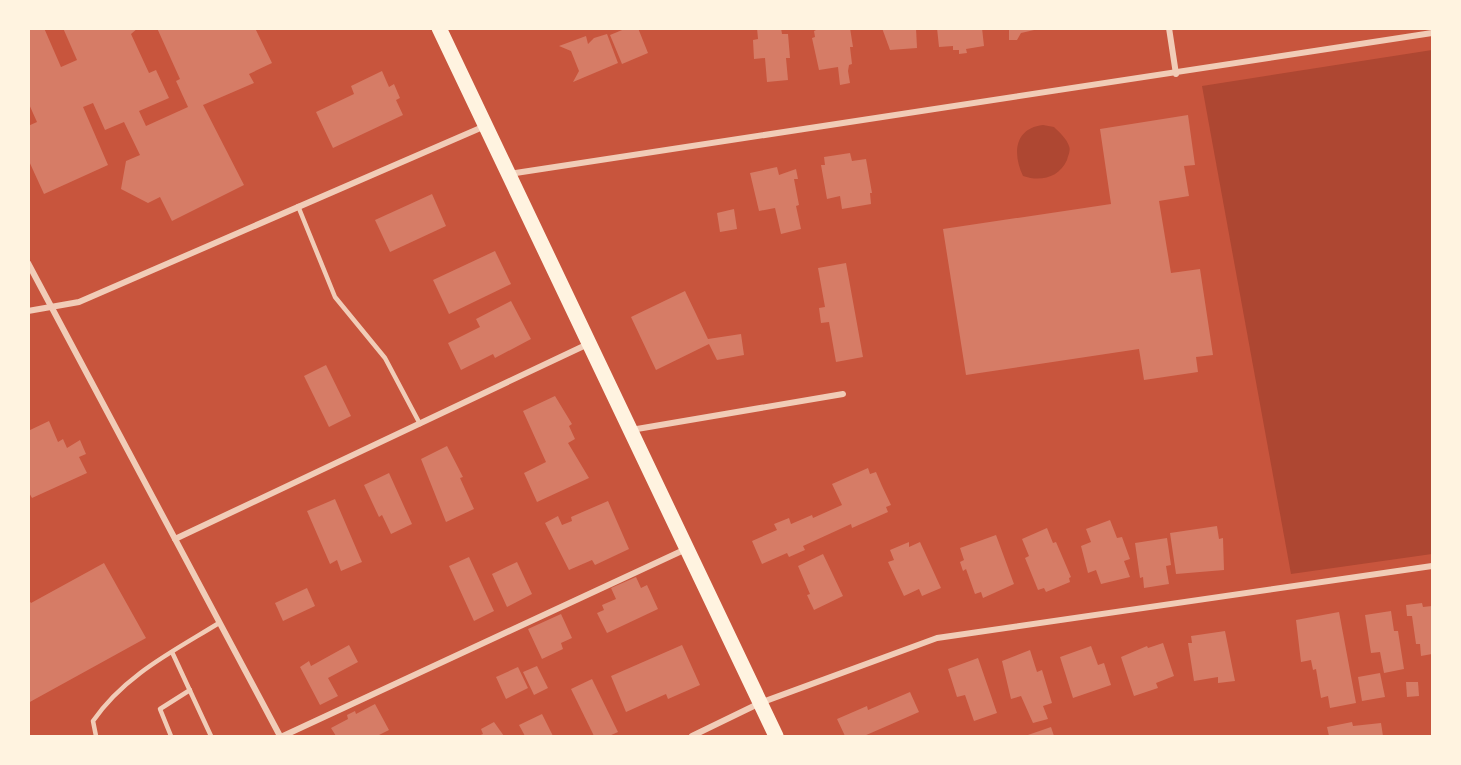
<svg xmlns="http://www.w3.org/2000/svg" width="1461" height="765" font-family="'Source Serif 4',serif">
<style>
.green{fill:#ae4732}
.building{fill:#d67c66}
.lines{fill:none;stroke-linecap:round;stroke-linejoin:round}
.service{stroke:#f1ccb7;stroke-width:4.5}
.minor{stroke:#f1ccb7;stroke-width:6}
.primary{stroke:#fff3e0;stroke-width:15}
</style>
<rect width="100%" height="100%" fill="#c8553d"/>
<g class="green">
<polygon points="1432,50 1432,554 1291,574 1202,86"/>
<path d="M1043,125l11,2c5,5 13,12 15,19 2,5 -1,9 -2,14 -8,18 -27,22 -44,16 -11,-23 -8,-48 20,-51z"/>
</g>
<g class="building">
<polygon points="28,28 44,28 61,67 77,60 63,28 138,28 131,34 149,73 156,70 169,98 139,111 146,126 188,107 176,81 180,79 157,28 255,28 272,63 249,74 254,83 203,105 244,185 172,221 160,197 148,203 121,189 126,161 140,155 124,122 105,130 93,103 83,107 108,165 44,194 28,159 28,126 37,122 28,102"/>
<polygon points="627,28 638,28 648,53 622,64 610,35"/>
<polygon points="757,28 781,28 782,34 788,34 790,58 786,58 788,80 767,82 765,58 754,59 753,40 758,39"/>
<polygon points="820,28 850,28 853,47 850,47 852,64 849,65 848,71 850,83 840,85 838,67 819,70 812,38 815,37 814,31"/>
<polygon points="882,28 916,28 917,48 890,50"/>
<polygon points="937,28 982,28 984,46 966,49 967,53 959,54 959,50 953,50 953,46 939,47"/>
<polygon points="1043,28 1021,33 1017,40 1009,40 1009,29"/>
<polygon points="607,34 618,63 573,82 579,71 571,51 559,46 586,36 588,44 594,38"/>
<polygon points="382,71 389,87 394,84 400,98 396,100 403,115 333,148 316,112 354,94 351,86"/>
<polygon points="1188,115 1195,165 1184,166 1189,196 1159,201 1171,273 1200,269 1213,355 1196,357 1198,372 1144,380 1139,349 966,375 943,229 1111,204 1100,129"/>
<polygon points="850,153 852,161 866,159 872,193 870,193 871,204 842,209 840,196 827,199 821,165 825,165 824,157"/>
<polygon points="777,167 779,175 796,169 798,179 794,179 799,205 796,206 801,229 781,234 775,208 759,211 750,173"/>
<polygon points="432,194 446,226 390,252 375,220"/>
<polygon points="734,209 737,229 720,232 717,213"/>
<polygon points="495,251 511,284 449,314 433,280"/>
<polygon points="846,263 863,357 836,362 829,322 821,323 819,308 825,307 818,268"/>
<polygon points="685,291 708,339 741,334 744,355 717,360 709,344 656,370 631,317"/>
<polygon points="511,301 531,339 495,358 493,354 461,370 448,343 480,327 476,319"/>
<polygon points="326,365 351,416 329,427 304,376"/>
<polygon points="555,396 572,424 569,426 575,439 568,443 589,478 537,502 524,473 546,462 523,411"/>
<polygon points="49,421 58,442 63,439 67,448 80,440 86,454 79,457 87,473 32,498 28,491 28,431"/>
<polygon points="447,446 463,477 460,478 474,509 446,522 421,459"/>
<polygon points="868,468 870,474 876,472 882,486 891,505 886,507 888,512 852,528 851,524 803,546 805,550 789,557 787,553 762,564 752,541 777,530 774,524 789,518 791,524 812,515 813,518 842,505 832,484"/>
<polygon points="389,473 412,524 391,534 382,515 379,517 364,485"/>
<polygon points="335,499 362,562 341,571 337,560 330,564 307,511"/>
<polygon points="608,501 629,549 595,565 592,560 569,570 545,523 558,516 562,525 572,521 571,517"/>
<polygon points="1110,520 1117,538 1122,537 1130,559 1124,561 1130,577 1101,584 1096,570 1088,573 1081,546 1091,542 1086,529"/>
<polygon points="1217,526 1219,539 1223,538 1224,570 1176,574 1170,533"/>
<polygon points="1047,528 1053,543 1056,542 1071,577 1069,578 1070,582 1046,592 1044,588 1038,590 1025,558 1029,556 1022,539"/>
<polygon points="996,535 1014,584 983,598 981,592 975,594 966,569 963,571 960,562 964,560 960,548"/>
<polygon points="1167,538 1171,565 1166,566 1169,584 1144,588 1143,577 1140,578 1135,543"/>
<polygon points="909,542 909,547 920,542 941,588 922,596 919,589 904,596 888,562 894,560 890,550"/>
<polygon points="823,554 843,596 814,610 807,595 810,594 798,566"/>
<polygon points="469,557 494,611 474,621 449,566"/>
<polygon points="517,562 532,594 507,607 492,574"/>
<polygon points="104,563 146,638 28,703 28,599 31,603"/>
<polygon points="636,577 641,588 647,585 658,609 607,633 597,613 604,610 602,605 616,599 611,588"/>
<polygon points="307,588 315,606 283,621 275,603"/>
<polygon points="1422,603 1423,607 1432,606 1432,654 1421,656 1420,644 1416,644 1412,616 1407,616 1406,605"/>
<polygon points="1391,611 1394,631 1398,631 1404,669 1384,673 1380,652 1371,653 1365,615"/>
<polygon points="1339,612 1356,703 1330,708 1328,696 1321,698 1316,669 1313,670 1311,660 1301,662 1296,620"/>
<polygon points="561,614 572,638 561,643 563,649 542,659 528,629"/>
<polygon points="1225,631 1235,681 1218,683 1218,677 1194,681 1188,643 1192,643 1191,636"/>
<polygon points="1163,643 1174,676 1156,683 1158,688 1134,696 1121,657 1147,646 1148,648"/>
<polygon points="349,645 358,662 328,678 338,696 320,705 300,667 309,661 311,666"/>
<polygon points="682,645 700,685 668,699 666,694 626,712 611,676"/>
<polygon points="1091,646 1098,665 1104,663 1111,685 1073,698 1060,657"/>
<polygon points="1030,650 1037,672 1042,670 1052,703 1043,706 1048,719 1033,723 1021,696 1011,699 1002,661"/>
<polygon points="978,658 997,713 974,721 965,695 957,697 948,669"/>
<polygon points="537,666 548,688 534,695 523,672"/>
<polygon points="518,667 528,688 506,699 496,677"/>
<polygon points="1380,673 1385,697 1362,701 1358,677"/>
<polygon points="592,679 618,732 609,736 594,736 571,689"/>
<polygon points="1406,682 1418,682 1419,696 1407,697"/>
<polygon points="910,692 919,712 864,736 845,736 837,719 867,706 868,710"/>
<polygon points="375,704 389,730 377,736 336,736 331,728 348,719 347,715 355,711 356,714"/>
<polygon points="542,714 553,736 525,736 519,725"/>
<polygon points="494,722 504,736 478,736 483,734 481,729"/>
<polygon points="1352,722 1353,726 1381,723 1383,736 1329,736 1327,727"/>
<polygon points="1051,727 1054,736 1025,736"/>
</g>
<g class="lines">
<g class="service">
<polyline points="298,206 335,297 385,358 420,424"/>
<polyline points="172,652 211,736"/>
<path d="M96,736l-3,-15c32,-46 79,-69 126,-98"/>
<polyline points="171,736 160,709 190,690"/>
</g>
<g class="minor">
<polyline points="1169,28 1176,74"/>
<polyline points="509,174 1432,33"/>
<polyline points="28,263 280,736"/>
<polyline points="28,311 79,302 485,126"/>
<polyline points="631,430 843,394"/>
<polyline points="175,539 588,344"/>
<polyline points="283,736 686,549"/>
<polyline points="692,736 760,703 937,638 1432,566"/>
</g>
<polyline class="primary" points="439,28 776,736"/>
</g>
<rect width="1461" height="765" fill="none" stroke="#fff3e0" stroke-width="60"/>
</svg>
